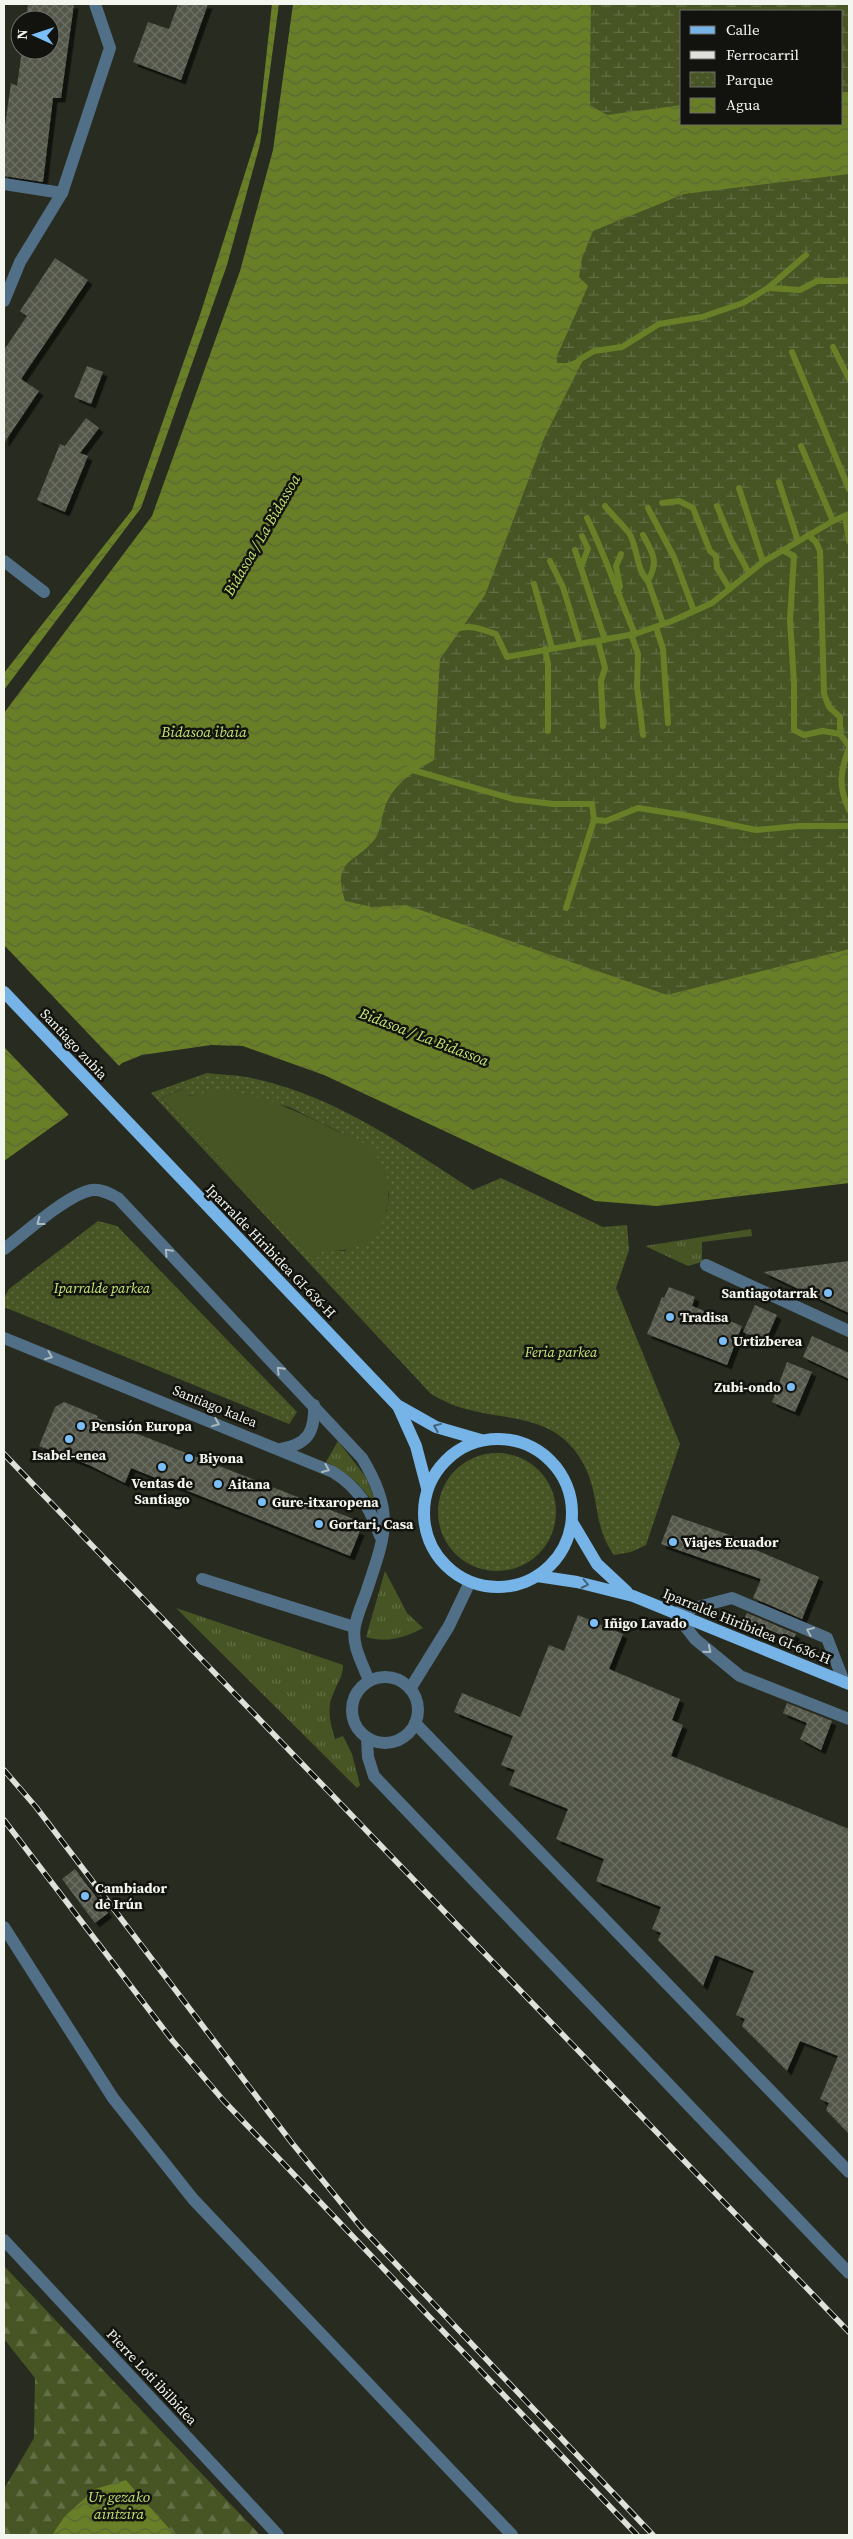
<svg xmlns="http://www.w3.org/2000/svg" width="853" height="2539" font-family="'Source Serif 4',serif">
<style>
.grass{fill:url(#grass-tufts)}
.forest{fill:url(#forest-firs)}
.wetland{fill:url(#wetland-marsh);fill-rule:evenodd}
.park{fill:url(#park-dots);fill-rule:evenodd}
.pitch{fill:#475525}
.water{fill:url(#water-waves)}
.pier{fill:#282c20}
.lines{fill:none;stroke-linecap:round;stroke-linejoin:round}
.stream{stroke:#697f27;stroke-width:6}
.building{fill:url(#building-cross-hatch);filter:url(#shadow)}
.minor{stroke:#526f88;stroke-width:12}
.major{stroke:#76b3e7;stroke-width:12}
.rail-casing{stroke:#dee1d9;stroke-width:5.5}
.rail{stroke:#12130e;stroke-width:4;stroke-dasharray:11;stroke-linecap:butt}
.oneway{stroke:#abb9c0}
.oneway2{stroke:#44637a}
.poi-dot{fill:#7bbef8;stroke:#12130e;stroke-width:2}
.labels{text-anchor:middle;stroke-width:5;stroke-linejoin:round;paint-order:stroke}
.street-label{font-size:14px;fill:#f3f6ee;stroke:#12130e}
.park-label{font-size:14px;font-style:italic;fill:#cbeb79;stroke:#12130e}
.poi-label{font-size:14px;font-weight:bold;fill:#f3f6ee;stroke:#12130e;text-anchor:start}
.water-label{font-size:15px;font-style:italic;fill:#c5e573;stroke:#12130e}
</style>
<defs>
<pattern id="grass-tufts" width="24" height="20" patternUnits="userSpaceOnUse" patternTransform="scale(1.25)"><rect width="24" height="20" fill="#475525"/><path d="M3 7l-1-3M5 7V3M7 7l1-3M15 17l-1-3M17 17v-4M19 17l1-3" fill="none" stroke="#626e45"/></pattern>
<pattern id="forest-firs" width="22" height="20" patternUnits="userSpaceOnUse" patternTransform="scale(1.25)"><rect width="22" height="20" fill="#475525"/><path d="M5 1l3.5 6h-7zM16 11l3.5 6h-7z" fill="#626e45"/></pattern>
<pattern id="wetland-marsh" width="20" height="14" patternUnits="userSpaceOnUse" patternTransform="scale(1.25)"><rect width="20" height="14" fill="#475525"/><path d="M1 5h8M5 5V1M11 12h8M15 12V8" fill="none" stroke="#626e45"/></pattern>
<pattern id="park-dots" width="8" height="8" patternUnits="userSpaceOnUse" patternTransform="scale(1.25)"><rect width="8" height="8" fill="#475525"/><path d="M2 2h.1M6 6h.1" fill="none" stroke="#626e45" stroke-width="1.8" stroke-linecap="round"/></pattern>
<pattern id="water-waves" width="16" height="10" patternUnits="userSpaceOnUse" patternTransform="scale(1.25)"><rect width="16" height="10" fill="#697f27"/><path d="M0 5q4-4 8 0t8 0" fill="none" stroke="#5b6735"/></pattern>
<pattern id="building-cross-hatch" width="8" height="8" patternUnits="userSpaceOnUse" patternTransform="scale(1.25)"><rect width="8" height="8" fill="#53574a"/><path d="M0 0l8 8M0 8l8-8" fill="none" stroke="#6c7064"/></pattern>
<filter id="shadow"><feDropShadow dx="4.5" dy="4.5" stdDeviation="0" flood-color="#0009"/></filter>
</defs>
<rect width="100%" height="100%" fill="#282c20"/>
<g class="grass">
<polygon points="751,1229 752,1236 702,1242 702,1262 688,1266 645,1246"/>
<path d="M338,1441l27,35 12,28h-4c-11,-20 -27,-32 -47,-42z"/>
<path d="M385,1571l22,42 16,15c-19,10 -36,15 -57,9z"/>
<path d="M176,1608l167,57c0,11 -5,17 -9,27 -8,15 -4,31 1,47l8,-3 9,18 8,31 -3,3z"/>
</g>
<polygon class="forest" points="4,2266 260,2535 175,2535 126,2480 64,2517 52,2535 4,2535 4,2489 34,2438 35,2378 4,2339"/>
<path class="wetland" d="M591,4h258v945l-181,47 -365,-89 287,-802zM682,11h160v113h-160z"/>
<g class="park">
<path d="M207,1073c16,2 33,2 49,6 81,18 149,67 217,111l28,-12 102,49 24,-2 2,25 -13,38 64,156 -34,101 -15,7 -17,3c-21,-29 -14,-56 -28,-86 -26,-55 -72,-47 -120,-60 -13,-3 -24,-9 -35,-15l-280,-301zM182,1089l5,7 35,-5 67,16 77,38 19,29 4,20 -2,17 -42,40h-23l-7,8 -154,-161z"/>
<polygon points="98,1221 117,1226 297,1412 289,1424 4,1307 4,1298 9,1289"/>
<circle cx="497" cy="1512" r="59"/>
</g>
<path class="pitch" d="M183,1089l5,7c11,-2 22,-5 33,-5 37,0 86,25 118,41 9,4 20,7 27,13 31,25 30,78 -3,99 -13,7 -27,7 -41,7l-7,9 -154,-162z"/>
<g class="water">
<path d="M272,4h319l-1,101 17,10 75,-10v19h160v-32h7v82l-165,20 -91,37 -11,27 -3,19 9,9 -31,70v7h10l18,-7 -40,80 -60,159 -45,64 -6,101c-22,13 -42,24 -50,50 -2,8 -4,22 -9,29 -22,27 -43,19 -30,62l27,6 34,-2 261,90 182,-46v234l-192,23 -62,-5 -271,-126 -81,-29 -32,-1 -69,10 -20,8 -55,53 -63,45v-488l128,-163 68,-195 58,-183z"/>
<polygon points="126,2480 175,2535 52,2535 64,2517 95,2489"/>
</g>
<g class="pier">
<polygon points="279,4 293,4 273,150 240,271 152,516 4,713 4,690 141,508 227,265 260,144"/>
<polygon points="4,945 121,1068 70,1116 4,1047"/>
</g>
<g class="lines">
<g class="stream">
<polyline points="768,288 806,255"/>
<polyline points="833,347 849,379"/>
<polyline points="792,352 849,489"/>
<polyline points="579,360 594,351 622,347 659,324 702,317 743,303 768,288 800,290 817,281 846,281"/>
<polyline points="801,446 833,521"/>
<polyline points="779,482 798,541"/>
<polyline points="739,488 763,562"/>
<polyline points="662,503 679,501 693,508 710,551 716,556 717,568 730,589"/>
<path d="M605,506c7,9 17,18 24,27 9,14 7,37 19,48"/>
<polyline points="717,506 731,540 749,573"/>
<polyline points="648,508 674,557 694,611"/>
<polyline points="845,516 849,541"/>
<path d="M587,518c18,37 31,77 48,116"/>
<path d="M643,535c10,19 16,26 5,46l15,43"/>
<polyline points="808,535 816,542 820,551 824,694 829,707 840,717 840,734"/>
<polyline points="575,550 605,640"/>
<polyline points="782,550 794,556 790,620 794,683 794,730 804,735 823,731 840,734 849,746"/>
<polyline points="550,561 563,587 580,644"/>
<polyline points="581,567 588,549 582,536"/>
<polyline points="534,584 552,648"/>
<polyline points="617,592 620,587 616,566 621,554"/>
<polyline points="656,627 663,649 668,723"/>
<path d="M457,629c13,-5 26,1 39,5l11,23 128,-23 37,-13 40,-18 51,-41 70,-41 16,-7"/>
<polyline points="631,634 638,654 637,687 643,735"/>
<polyline points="598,641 605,668 601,681 603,726"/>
<polyline points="545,649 548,664 548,731"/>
<path d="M849,748c-9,24 -11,38 0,62"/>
<polyline points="409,769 513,799 553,804 592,804 594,820 606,821 638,808 689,816 756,830 799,826 849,826"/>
<polyline points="566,908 594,820"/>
</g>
</g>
<g class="building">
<polygon points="28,4 74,4 61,98 53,98 43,182 4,176 4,133 11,83 17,86 22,50 50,50 50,20 26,20"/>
<polygon points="178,4 208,4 181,80 133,62 148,22 169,29"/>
<polygon points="55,258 88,280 21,379 39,391 4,443 4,350 27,316 20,311"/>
<polygon points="87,366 103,372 91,404 74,397"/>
<polygon points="86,418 99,428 80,453 88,456 65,512 37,500 60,444 65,446"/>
<polygon points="849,1261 849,1313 763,1272"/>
<polygon points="669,1287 695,1297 692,1306 742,1326 727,1365 647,1334 662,1297 664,1298"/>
<polygon points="755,1305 777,1315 765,1342 743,1332"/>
<polygon points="812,1336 849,1353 849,1379 803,1357"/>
<polygon points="787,1362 812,1372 795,1412 772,1402"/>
<polygon points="64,1402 98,1416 97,1418 356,1520 353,1528 360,1531 350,1556 131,1468 125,1483 89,1465 39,1446 55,1407"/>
<polygon points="672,1515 750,1542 749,1547 819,1577 802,1619 753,1598 761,1579 661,1544"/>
<polygon points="747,1613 796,1634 793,1640 744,1619"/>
<polygon points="578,1615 623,1634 609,1669 680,1699 672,1720 683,1725 671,1756 849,1829 849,2134 826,2110 829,2103 820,2099 838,2056 800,2041 787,2071 742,2026 745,2019 736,2015 754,1971 715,1955 703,1986 658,1940 661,1933 652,1929 661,1907 596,1881 604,1859 556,1839 568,1809 509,1785 515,1770 501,1765 513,1736 454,1712 462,1693 520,1717 549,1645 564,1651"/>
<polygon points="787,1703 832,1721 821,1750 800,1739 807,1723 783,1713"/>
<polygon points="75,1869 108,1913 95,1923 62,1879"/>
</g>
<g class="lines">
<g class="minor">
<polyline points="4,184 62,193"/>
<polyline points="4,301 20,262 62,193 110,48 95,4"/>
<polyline points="4,561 44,592"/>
<path d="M4,1249c21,-16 64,-55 88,-59 10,-1 18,4 26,8l244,260c34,56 23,77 4,135 -4,11 -9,22 -11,33 -4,19 8,38 14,55"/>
<polyline points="706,1265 849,1331"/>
<path d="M4,1338l329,134c26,16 37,36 47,64"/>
<path d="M281,1449c27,-5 34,-17 33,-44"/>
<polyline points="202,1579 354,1627"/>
<circle cx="385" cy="1710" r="33"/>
<polyline points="844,1682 827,1638 732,1598 675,1613 695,1639 740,1676 849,1719"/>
<polyline points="410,1689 449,1626 470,1582"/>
<polyline points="415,1723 849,2172"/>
<polyline points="367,1738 368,1757 374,1776 849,2273"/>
<polyline points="4,1927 113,2098 193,2199 512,2535"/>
<polyline points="4,2240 278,2535"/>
</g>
<g class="major">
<polyline points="4,992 397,1405 436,1427 481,1440"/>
<polyline points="398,1406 416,1446 427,1488"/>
<circle cx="498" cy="1513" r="74"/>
<polyline points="572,1522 597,1564 627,1592"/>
<polyline points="537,1576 577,1582 633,1596 849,1684"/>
</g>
<defs>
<g id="rail">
<polyline points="4,1454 849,2332"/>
<polyline points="4,1770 36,1807 292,2143 361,2227 653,2535"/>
<polyline points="4,1820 172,2040 223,2100 637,2535"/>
</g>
</defs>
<use href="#rail" class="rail-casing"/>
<use href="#rail" class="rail"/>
</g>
<defs><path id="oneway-chevron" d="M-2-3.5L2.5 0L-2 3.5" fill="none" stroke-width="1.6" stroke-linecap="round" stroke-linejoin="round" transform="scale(1.25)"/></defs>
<g class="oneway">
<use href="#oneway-chevron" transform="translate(40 1222) rotate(143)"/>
<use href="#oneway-chevron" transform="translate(168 1252) rotate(-133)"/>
<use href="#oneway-chevron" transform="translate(49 1356) rotate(22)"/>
<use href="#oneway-chevron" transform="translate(280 1370) rotate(-134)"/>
<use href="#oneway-chevron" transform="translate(216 1423) rotate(22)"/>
<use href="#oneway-chevron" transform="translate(326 1469) rotate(24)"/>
<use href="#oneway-chevron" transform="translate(810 1631) rotate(-158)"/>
<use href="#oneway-chevron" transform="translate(708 1650) rotate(39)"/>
</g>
<g class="oneway2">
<use href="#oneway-chevron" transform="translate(437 1427) rotate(-158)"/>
<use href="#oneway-chevron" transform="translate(585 1584) rotate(12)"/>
</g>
<g class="poi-dot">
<circle cx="828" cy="1293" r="5"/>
<circle cx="670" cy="1317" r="5"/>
<circle cx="723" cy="1341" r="5"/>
<circle cx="791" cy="1387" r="5"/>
<circle cx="81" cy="1426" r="5"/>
<circle cx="69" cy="1439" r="5"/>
<circle cx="189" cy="1458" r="5"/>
<circle cx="162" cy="1467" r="5"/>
<circle cx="218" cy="1484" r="5"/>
<circle cx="262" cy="1502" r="5"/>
<circle cx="319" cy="1524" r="5"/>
<circle cx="673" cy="1542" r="5"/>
<circle cx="594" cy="1623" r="5"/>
<circle cx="85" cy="1896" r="5"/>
</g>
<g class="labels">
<g class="street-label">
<text transform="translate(74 1044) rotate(47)" y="5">Santiago zubia</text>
<text transform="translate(271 1251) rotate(46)" y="5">Iparralde Hiribidea GI-636-H</text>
<text transform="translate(215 1406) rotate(22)" y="5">Santiago kalea</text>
<text transform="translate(747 1626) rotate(22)" y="5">Iparralde Hiribidea GI-636-H</text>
<text transform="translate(152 2377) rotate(47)" y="5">Pierre Loti ibilbidea</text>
</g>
<g class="park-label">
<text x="102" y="1293">Iparralde parkea</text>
<text x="561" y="1357">Feria parkea</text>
</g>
<g class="poi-label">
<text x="818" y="1298" text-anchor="end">Santiagotarrak</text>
<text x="680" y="1322">Tradisa</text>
<text x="733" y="1346">Urtizberea</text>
<text x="781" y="1392" text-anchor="end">Zubi-ondo</text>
<text x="91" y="1431">Pensión Europa</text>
<text x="69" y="1460" text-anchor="middle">Isabel-enea</text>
<text x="199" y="1463">Biyona</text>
<text x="162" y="1488" text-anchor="middle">Ventas de<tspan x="162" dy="16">Santiago</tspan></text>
<text x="228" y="1489">Aitana</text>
<text x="272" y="1507">Gure-itxaropena</text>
<text x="329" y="1529">Gortari, Casa</text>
<text x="683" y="1547">Viajes Ecuador</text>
<text x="604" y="1628">Iñigo Lavado</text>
<text x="95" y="1893">Cambiador<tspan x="95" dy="16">de Irún</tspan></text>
</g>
<g class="water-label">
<text transform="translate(262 535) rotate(-60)" y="5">Bidasoa / La Bidassoa</text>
<text x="204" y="737">Bidasoa ibaia</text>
<text transform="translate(424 1037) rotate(21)" y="5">Bidasoa / La Bidassoa</text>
<text x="119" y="2502">Ur gezako<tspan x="119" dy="17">aintzira</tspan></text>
</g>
</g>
<rect width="853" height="2539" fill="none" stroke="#f3f6ee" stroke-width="10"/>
<rect x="680" y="10" width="162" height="115" fill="#12130e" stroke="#6c6e68"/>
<rect x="690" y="26" width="25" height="8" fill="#76b3e7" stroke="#6c6e68"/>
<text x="726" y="35" font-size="15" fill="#f3f6ee">Calle</text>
<rect x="690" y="51" width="25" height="8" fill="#dee1d9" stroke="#6c6e68"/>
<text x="726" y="60" font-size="15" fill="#f3f6ee">Ferrocarril</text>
<rect x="690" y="72" width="25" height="15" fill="url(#park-dots)" stroke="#6c6e68"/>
<text x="726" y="85" font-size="15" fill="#f3f6ee">Parque</text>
<rect x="690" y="98" width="25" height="15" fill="url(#water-waves)" stroke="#6c6e68"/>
<text x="726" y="110" font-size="15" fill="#f3f6ee">Agua</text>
<g transform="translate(35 35) rotate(273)"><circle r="24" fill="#12130e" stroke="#6c6e68"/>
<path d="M0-4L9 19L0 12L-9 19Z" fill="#7bbef8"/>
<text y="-8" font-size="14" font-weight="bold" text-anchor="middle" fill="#f3f6ee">N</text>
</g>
</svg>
